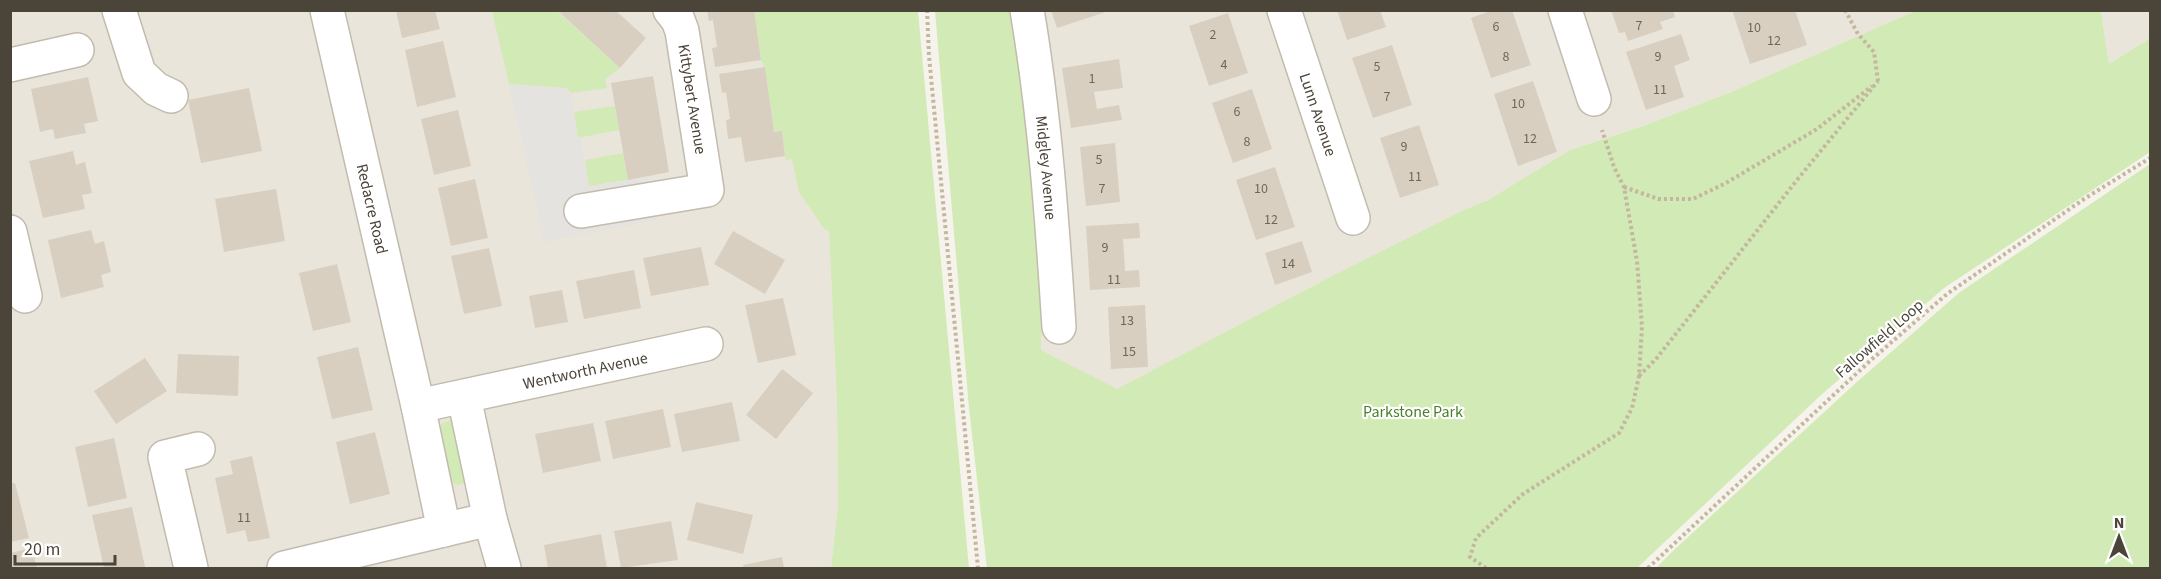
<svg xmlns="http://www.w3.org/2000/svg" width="2161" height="579" font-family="'Source Sans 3',sans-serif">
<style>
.residential{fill:#eae5da}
.green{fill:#d2eab5}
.parking{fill:#e5e3e0}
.building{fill:#d8cfc1}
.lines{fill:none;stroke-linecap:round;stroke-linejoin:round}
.minor-casing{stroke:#c2bbae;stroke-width:36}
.path{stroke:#c4b79f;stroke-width:4;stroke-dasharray:3 3;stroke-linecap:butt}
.minor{stroke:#fff;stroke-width:33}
.labels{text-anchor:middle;stroke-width:4.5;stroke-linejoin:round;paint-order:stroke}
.number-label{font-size:14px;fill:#6e675b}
.street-label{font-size:16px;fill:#4b4439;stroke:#fff}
.park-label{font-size:16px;fill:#4a7f2a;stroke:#fff}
</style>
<rect width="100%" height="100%" fill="#f6f3ec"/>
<g class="residential">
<polygon points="10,11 807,11 829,230 837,404 838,505 831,568 11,568"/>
<polygon points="1012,11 1915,11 1731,92 1643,126 1570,150 1488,200 1461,211 1332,276 1117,390 1041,350 1043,286"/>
<polygon points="2101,11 2150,11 2150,38 2109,64"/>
</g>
<g class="green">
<polygon points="492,11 557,11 620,68 605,79 607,88 571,93 565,88 509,84"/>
<polygon points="754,11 918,11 969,568 831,568 838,505 837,404 829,231 825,230 799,192 792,159 786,160 782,131 774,132 765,67 761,60"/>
<path d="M935,11h77c19,111 32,226 29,339l76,39 215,-113 129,-65 27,-11 82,-50 73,-24 88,-34 184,-81h186l8,53 41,-26v114l-206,136 -124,108 -183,172h-650l-18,-160z"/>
<polygon points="615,106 619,130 578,138 574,112"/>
<polygon points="623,153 628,180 589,186 585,160"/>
<polygon points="2150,164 2150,568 1656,568 1675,549 1858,381 1960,292"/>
<polygon points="451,420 456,425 466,483 457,485 452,482 439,429 442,423"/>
</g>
<polygon class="parking" points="509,84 567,88 571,93 578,138 581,138 589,186 649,176 656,220 544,242"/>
<g class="building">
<polygon points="396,10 435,10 440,29 402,38"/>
<polygon points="557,10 615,10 646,38 620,68"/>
<polygon points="707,10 754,10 761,60 715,67 712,48 717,47 713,20 709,21"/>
<polygon points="1051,10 1109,10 1109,11 1057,28"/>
<polygon points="1337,10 1380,10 1386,27 1347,40"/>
<polygon points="1493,10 1512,10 1531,65 1491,78 1471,18"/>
<polygon points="1611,10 1673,10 1675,17 1660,22 1663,29 1628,41 1625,32 1619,33"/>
<polygon points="1732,10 1795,10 1807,45 1750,64"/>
<polygon points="1228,13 1248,73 1209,86 1189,26"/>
<polygon points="1681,34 1690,60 1674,66 1684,97 1646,110 1626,52"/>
<polygon points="443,41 456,97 417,107 405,50"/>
<polygon points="1392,45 1412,105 1373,118 1352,58"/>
<polygon points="1119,59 1123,88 1094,92 1097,109 1119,105 1122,120 1071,128 1062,68"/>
<polygon points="765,67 774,132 782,131 785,156 745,162 741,137 728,139 726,120 730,119 726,92 722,93 719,74"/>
<polygon points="653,76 669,172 628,180 611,83"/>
<polygon points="88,77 98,121 84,124 86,133 55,139 53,129 40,132 31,89"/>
<polygon points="1533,81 1557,152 1518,166 1494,94"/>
<polygon points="249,88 262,151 201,163 188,100"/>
<polygon points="1252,89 1272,149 1233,163 1212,103"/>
<polygon points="458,110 471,166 434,175 421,119"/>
<polygon points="1419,125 1439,185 1400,198 1380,138"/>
<polygon points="1115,143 1120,202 1086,206 1080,147"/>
<polygon points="73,151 76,165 85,162 92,193 82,195 85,209 43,218 29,161"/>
<polygon points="1275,167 1295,227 1256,240 1236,180"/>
<polygon points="475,179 488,238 451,246 438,188"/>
<polygon points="276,189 285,241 224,252 215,199"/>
<polygon points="1139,223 1140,238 1123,239 1125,271 1139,270 1140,287 1090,290 1086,226"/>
<polygon points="91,230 95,244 104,241 111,272 101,275 104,287 61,298 48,240"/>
<polygon points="733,231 785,260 765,294 714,264"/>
<polygon points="1302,241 1312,272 1275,285 1265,253"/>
<polygon points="701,247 709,285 651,296 643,258"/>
<polygon points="489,248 502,306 464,314 451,256"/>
<polygon points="337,264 351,322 313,331 299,273"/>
<polygon points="634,270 641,308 584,319 576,281"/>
<polygon points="562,290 568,322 535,328 529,296"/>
<polygon points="783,298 796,355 758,363 745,305"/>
<polygon points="1145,305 1148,367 1111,369 1108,307"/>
<polygon points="358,347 373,410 332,419 317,357"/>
<polygon points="178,354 239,356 238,396 176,393"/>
<polygon points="145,358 167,391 116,424 94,391"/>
<polygon points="782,369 813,393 776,439 746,415"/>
<polygon points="732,402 740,441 682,452 674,414"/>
<polygon points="663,409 671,447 613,459 605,421"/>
<polygon points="593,423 601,461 543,473 535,434"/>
<polygon points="375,432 390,494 350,504 336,442"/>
<polygon points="114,438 127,498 88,507 75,447"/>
<polygon points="252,456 270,538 248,542 245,530 227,534 215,478 233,474 230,461"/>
<polygon points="15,483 29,538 10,542 10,484"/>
<polygon points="696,502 753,515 743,554 687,540"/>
<polygon points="132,507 145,567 104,568 92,515"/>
<polygon points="671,521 678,560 621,568 614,531"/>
<polygon points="601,534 607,568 548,568 544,545"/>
<polygon points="32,548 37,568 10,568 10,553"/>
<polygon points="782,557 784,568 744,568 743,565"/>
</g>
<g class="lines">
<defs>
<g id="minor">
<polyline points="119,10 139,73 156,89 171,96"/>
<path id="s1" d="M327,10l91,396 26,124"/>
<path id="s2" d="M1027,10c18,107 25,209 32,317"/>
<path id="s3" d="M1284,10l69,208"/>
<polyline points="1565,10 1594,99"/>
<polyline points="10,65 77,50"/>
<polyline points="581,211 707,190 682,31 678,20 670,10"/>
<polyline points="10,232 25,296"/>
<polyline points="464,397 490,519 504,568"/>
<path id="s4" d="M418,406l288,-62"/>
<polyline points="191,568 165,457 198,449"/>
<polyline points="284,568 490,519"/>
</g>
</defs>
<use href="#minor" class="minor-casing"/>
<g class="path">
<polyline points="927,10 929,56 978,568"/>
<polyline points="1845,10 1858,34 1874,52 1878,81"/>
<polyline points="1624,187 1658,199 1693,199 1726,183 1817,129 1872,86"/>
<polyline points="1639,376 1656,359 1797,180 1878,81"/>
<polyline points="1486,568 1470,557 1476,538 1523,494 1619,433 1632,408 1639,376 1642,327 1637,261 1624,187 1614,167 1602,130"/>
<polyline points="1648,568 1871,360 1947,294 2084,199 2150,158"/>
</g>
<use href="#minor" class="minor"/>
</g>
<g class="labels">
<g class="number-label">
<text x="1639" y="30">7</text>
<text x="1496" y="31">6</text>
<text x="1754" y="32">10</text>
<text x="1213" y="39">2</text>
<text x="1774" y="45">12</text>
<text x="1506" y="61">8</text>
<text x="1658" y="61">9</text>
<text x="1224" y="69">4</text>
<text x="1377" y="71">5</text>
<text x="1092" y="83">1</text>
<text x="1660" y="94">11</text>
<text x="1387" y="101">7</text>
<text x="1518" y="108">10</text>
<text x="1237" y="116">6</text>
<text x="1530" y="143">12</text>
<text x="1247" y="146">8</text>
<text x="1404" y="151">9</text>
<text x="1099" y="164">5</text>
<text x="1415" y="181">11</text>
<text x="1102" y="193">7</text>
<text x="1261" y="193">10</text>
<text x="1271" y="224">12</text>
<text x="1105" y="252">9</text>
<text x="1288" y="268">14</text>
<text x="1114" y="284">11</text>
<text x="1127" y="325">13</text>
<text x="1129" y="356">15</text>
<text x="244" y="522">11</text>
</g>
<g class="street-label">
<text transform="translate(693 99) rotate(81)" y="6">Kittybert Avenue</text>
<text dy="6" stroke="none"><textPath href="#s3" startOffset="110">Lunn Avenue</textPath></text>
<text dy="6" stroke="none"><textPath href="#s2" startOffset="159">Midgley Avenue</textPath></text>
<text dy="6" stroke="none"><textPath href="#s1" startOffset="204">Redacre Road</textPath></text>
<text transform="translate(1879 338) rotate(-41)" y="6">Fallowfield Loop</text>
<text dy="6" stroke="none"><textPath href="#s4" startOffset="171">Wentworth Avenue</textPath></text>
</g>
<g class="park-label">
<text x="1413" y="417">Parkstone Park</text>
</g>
</g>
<rect width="2161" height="579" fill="none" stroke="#4b4439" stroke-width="24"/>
<g transform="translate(2119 537)" stroke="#ffffff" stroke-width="4.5" paint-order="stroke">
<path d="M0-4.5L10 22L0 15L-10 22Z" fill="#4b4439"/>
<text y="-9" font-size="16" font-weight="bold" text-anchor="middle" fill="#4b4439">N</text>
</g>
<path d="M15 555v9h100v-9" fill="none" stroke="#4b4439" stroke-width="3"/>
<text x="24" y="555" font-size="18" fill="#4b4439" stroke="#ffffff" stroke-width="4.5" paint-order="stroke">20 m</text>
</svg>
